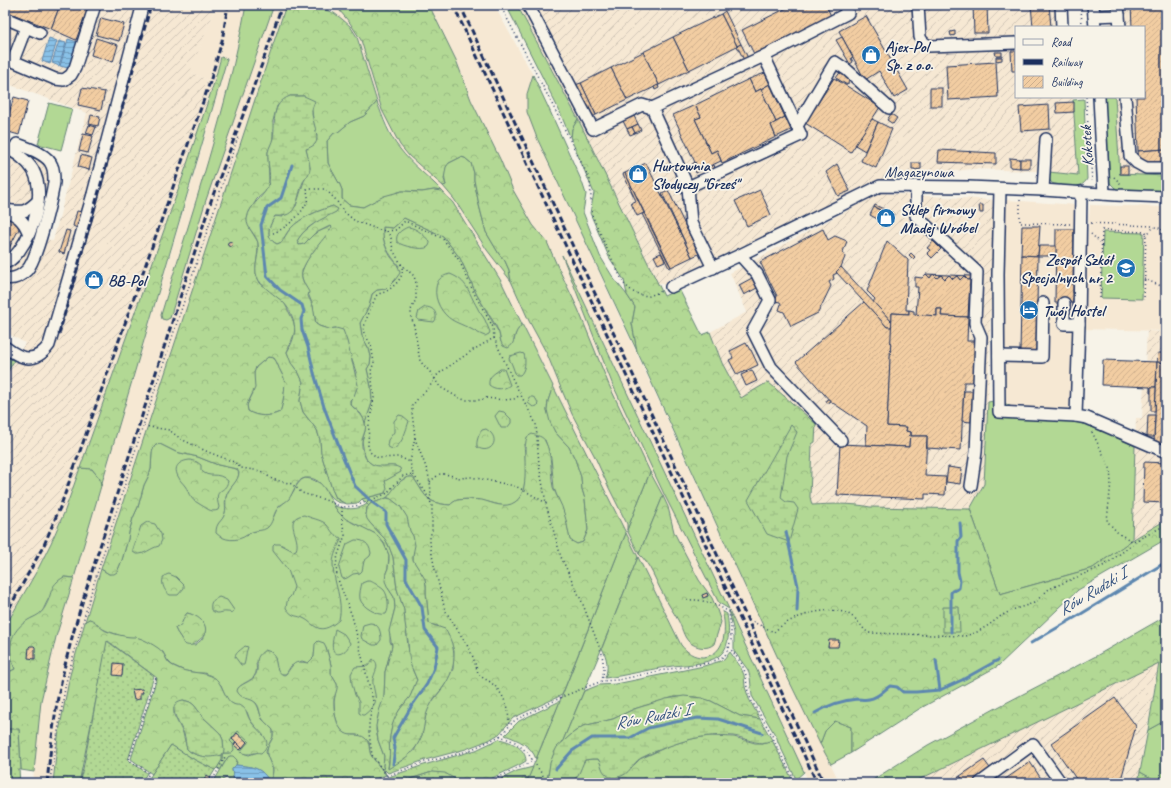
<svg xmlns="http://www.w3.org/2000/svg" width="1171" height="788" font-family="Caveat,sans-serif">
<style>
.built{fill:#f6e8d3}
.industrial{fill:url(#industrial-furrows)}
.grass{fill:#b2d894;stroke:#668479;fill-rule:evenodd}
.forest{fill:url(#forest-crowns);stroke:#668479;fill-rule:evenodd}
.wetland{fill:url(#wetland-marsh);stroke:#668479}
.garden{fill:url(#garden-dots);stroke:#668479}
.water{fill:url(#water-rules);stroke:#5d87b0}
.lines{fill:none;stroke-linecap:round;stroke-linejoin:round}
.stream{stroke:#5d87b0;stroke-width:3}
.building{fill:url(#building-hatch);stroke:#1b2f5e}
.minor-casing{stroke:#1b2f5e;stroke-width:14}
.path{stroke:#1b2f5e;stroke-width:1.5;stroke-dasharray:1 3;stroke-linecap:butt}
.minor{stroke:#f7f3e8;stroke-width:11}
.rail{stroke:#1b2f5e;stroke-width:3;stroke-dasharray:6 3;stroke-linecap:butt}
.labels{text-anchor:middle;stroke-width:3.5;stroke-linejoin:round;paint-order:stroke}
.poi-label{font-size:16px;font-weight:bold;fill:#1b2f5e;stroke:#f7f3e8;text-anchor:start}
.street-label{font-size:16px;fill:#1b2f5e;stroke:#f7f3e8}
.water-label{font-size:17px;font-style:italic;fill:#365480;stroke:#f7f3e8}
</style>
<defs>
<pattern id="industrial-furrows" width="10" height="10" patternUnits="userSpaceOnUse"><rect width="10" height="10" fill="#f6e8d3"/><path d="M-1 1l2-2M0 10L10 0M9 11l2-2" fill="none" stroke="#d2c7b8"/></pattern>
<pattern id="forest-crowns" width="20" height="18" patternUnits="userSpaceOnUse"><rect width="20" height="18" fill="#b2d894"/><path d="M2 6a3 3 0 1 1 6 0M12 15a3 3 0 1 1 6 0" fill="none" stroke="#98ba82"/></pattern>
<pattern id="wetland-marsh" width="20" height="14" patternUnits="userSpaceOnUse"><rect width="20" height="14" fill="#b2d894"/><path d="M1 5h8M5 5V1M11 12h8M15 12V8" fill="none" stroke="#98ba82"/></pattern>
<pattern id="garden-dots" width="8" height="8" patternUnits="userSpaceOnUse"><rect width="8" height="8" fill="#b2d894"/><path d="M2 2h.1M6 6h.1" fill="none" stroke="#98ba82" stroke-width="1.8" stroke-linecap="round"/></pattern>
<pattern id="water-rules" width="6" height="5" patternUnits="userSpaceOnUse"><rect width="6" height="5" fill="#89c1e7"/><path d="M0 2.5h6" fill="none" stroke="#6f9dbe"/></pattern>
<pattern id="building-hatch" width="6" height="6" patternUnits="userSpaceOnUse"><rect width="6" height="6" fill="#f2cda2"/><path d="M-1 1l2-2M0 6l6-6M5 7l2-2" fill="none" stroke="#cfb08e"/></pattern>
</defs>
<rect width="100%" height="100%" fill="#f7f3e8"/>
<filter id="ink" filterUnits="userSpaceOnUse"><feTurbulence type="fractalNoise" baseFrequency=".025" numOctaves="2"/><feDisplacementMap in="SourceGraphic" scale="8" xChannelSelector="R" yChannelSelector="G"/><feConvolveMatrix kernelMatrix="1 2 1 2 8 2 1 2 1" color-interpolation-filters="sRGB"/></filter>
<g filter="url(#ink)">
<g class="built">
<polygon points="215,5 286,5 150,419 87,615 58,737 53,783 33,783 37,731 41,702 56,637 197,164 227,59 221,58 214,83 189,72 212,17"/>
<polygon points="337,5 494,5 533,75 527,94 537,138 777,656 840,783 809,783 756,667 566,263 612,383 718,600 723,613 725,623 724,636 723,642 719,650 710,655 698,657 688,653 681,645 501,281 453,203 436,185 418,168 400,149 393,138 377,102 357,37 350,26 342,19 334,13"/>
<polygon points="1007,200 1076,205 1072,416 1026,415 999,400 1003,204"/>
<polygon points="1090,205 1166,207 1166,331 1081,329"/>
</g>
<g class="industrial">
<polygon points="5,5 215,5 212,17 190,72 214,83 181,182 64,513 51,543 39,567 5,627 5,370 8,371 25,343 5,332 5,151 18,149 37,157 47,167 50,182 35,235 53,241 87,113 5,83"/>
<polygon points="517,5 1068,5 1069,27 1016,27 1016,97 1073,97 1078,175 1033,171 973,169 901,177 879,183 717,258 671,287 658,283 578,119"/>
<polygon points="1109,5 1166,5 1166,176 1120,174 1115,97 1144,97 1144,27 1110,27"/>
<polygon points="880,193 994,200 988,402 984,484 970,509 870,507 862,505 825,504 812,505 810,498 812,444 815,442 741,399 722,363 710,332 747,312 730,273"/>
<polygon points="1147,331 1166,332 1166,520 1132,540 1136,418 1142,418"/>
<polygon points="1159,662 1138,783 912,783"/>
</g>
<g class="grass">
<path d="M246,5h28l-68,195 -36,118 -4,2 -4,-1 -1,-4c31,-103 66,-205 85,-310z"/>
<polygon points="506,5 517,5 578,119 572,129 571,139 559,110"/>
<polygon points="533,75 549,109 582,182 586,194 583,212 600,256 614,279 627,295 635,307 632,323 637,351 537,138 527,112 527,94"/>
<polygon points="1104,97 1115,97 1120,174 1166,176 1166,192 1119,190 1115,188 1110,183"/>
<path d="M1084,99l3,80c-6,12 -22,6 -33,5 -5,-2 -5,-6 -5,-12l29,3 -5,-75z"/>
<path d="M377,102c6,16 12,34 23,47 12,16 29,28 42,42l-8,-1 -12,2 -20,-1 -21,7 -18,9 -14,-2 -7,-6v-9l-2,-5 -10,-18 -2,-4 -1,-22 7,-8 4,-1 12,-10 14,-6z"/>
<polygon points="49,103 72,109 61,150 38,144"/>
<path d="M461,157l4,1 6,5 3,10v7l5,25 7,27 13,22 6,7 4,9 2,11 -24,-31 -33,-51 -11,-13 3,-1c-2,-6 -3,-18 3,-22 4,-2 8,-4 12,-6z"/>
<path d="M404,218l39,18 17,22 17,37 22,38 2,9 13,-1 2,-9 6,-8 31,62 -5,15 -1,9 8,22 14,15 6,12 6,18 1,12 3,10 3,31 -5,12 -6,2 -7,-3 -4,-20 -12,-33 -3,-30 -6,-18 -21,5c2,16 7,62 -20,61 -4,-1 -8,-2 -12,-3 -11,-3 -23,-5 -34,-3 -3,1 -6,3 -8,5 -25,-2 -24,-9 -37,-28 -14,-2 -17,15 -27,21 -5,3 -11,4 -16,6l-1,2 -7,-7 23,-6v-12l11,-15 -15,1 -6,-1 -8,-5 -3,-8 -2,-12 3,-10v-8l2,-6 5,-14 -1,-16 -4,-18 3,-5 1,-7 -2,-8 -7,-13 -2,-13 9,-17 3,-12 5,-4 9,-1 13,-23c-10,-12 -18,-23 -16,-39l10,1z"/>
<polygon points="1103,232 1144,233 1142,299 1101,298"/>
<polygon points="562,255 729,609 719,603 664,494 612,383"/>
<polygon points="5,355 14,361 8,371 5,370"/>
<path d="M268,357l6,1c4,5 4,9 7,14 1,2 2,4 3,6 2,7 -1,28 -4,34 -11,5 -23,5 -32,-1l-1,-6 6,-12 1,-20 2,-6z"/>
<polygon points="999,400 1026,415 1079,420 1135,446 1132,540 1093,568 1000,594 970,509 984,484 988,402"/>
<path d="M160,444l16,8 22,5 20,8 19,4c6,10 -7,17 -10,25 -5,13 4,17 -9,30l29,12 4,-4 5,-1 17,-13 4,-9 13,-12 7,-12 4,-5 4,-2 6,1 11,5 7,12 6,11 4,6 14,10 12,5 11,6 8,10 5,11 -1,13 -2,5 2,15 6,9 1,11 -4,16 -1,17 2,5 -7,26 -1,25 -7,23 -1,10 2,10 6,16 -1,10 3,9 -16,-21 -1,-12 -12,-7h-9l-4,-2 -5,-5 -4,-13 -1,-13 3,-18 -6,-10v-9l-5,-18 -11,1 -1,9 -6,6 -6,-2 -11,5 -5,8h-5c-5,-4 -5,-10 -6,-16l-19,5c3,18 -9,16 -18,25l18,15 2,4 4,12 11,11v7l-3,5 -4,10 7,19 -3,12c-8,-16 -17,-16 -34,-18l1,-3 -6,-6 -3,1 -8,13 -3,-2 5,-8v-5l1,-2h6l4,-6 -3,-6 8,-11 12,11 -10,11 9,3 9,-3 7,-14 -15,-18 -3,-8 -16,-9 -4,-3 -6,-15 -6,-6 -4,-3 -7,-3h-6l-13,-2 -13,-6 -5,-5 -4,-8 -16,-10 -10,-4 -13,-1 -17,-6 -8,-4 -7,-7 -3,-1 -4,3 16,-53 8,5 8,-2 5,-12 6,-21 1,-7 4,-14 5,-11 6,-22 5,-10 2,-6 1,-17 2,-5 1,-2zM187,613c12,3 24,13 15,26 -1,2 -5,4 -7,6l-11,-1c-2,-6 -7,-10 -9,-16 8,-1 7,-9 12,-15z"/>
<path d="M80,468l12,1 8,10 1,7 -27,92 -10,-1c-5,7 -11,13 -15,21 -7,12 -4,15 -19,21l-19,40 4,10 -10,5v-47l34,-60 12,-24 13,-30z"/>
<polygon points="650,472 663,496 639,554 627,530"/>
<path d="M626,533l12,24 -39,98 -37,88c-12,10 -11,26 -17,40h-19l26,-62z"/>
<polygon points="729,610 804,772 796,779 778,742 777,738 752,696 750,677 748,670 734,651 734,633"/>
<polygon points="1166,720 1166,783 1164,783 1151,778 1140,772 1148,730"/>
<polygon points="835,721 851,727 851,753 831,764 820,744 825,731"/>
</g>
<g class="forest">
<path d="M286,5h34v3l14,5 8,6 8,7 7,11 20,65 -13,14 -14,6 -12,10 -4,1 -7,8 1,22 2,4 10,18 2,5v9l7,6 14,2 21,-11 18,-5 20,1 12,-2 8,1 11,12 48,78 21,43c-2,3 -5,6 -6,9 -3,6 -1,11 -8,15l-5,-2 -2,-4 -2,-9 -3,-7 -19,-31 -17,-37 -17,-22 -39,-18 -11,10 -10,-1c-1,11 2,21 8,30 5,6 8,9 9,16l-5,7 -9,9 -9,1 -5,4 -3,12 -9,17 2,13 7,13 2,8 -1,7 -3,5 4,18 1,16 -7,20 -4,-9 -11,-10 6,-32 -5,-15 -15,-29 -8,1 -9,-3 -3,-2 -3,-18 -11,-28 -1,-5 6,-13 23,-34 -16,8 -10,10 -5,1 -2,-4c5,-9 12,-13 19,-19 6,-4 12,-10 17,-16 -15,5 -32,11 -43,23 -3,3 -6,9 -8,13l-5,2c-13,-6 -8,-18 -2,-28l7,1 14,-11 8,-25 4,-7 2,-6 -4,-19 9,-5 2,-9 -3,-9 -2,-15 -8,-15h-14l-13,10 -4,15v19l-5,12 1,30 -3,9 -9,8 -8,13 -2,8 3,9 8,13v7l-2,17v8l4,9 24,19 9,18 2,8 -1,7 -7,17 7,15 5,6 4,9 -3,19 3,11 14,18 3,10 1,13 11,36 4,9 8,5c-19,1 -17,-27 -39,-25 -8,1 -12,15 -16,21 -4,4 -9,5 -12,10 -4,6 -4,14 -10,19 -4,3 -10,2 -15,4 -4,2 -1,1 -5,3 -10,7 -23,6 -31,-2 0,-12 6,-10 9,-20 2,-7 -1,-14 3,-21 4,-7 10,-11 11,-19l-2,-4 -19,-4 -20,-8 -22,-5 -16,-8 -4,1 -2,2 -2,5 -1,17 -2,6 -5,10 -6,22 -5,11 -4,14 -1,7 -6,21 -5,12 -3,2h-5l-8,-5 49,-150zM268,357l6,1c4,5 4,9 7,14 1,2 2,4 3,6 2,7 -1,28 -4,34 -10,5 -23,5 -32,-1l-1,-6 8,-17 -1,-15 2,-6z"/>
<polygon points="336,5 429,5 456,60 471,100 500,159 513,190 533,225 547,242 556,263 578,309 609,385 650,472 627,530 627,524 609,488 594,455 572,414 558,381 547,354 529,321 511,281 509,270 505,261 499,254 486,232 479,205 474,180 474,173 471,163 465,158 461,157 449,163 446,167 444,179 446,185 443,186 409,156 400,145 382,110 361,40 350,23 340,11"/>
<polygon points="221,57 227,59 215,100 101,486 100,479 92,469 80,468 181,182 214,83"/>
<path d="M578,119l86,177 15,-7 23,46 8,-3 12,31 19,35 27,-16 48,42 -1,18 -3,2 -2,53 2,8c19,-1 40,-2 58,2l100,2 30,85 93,-26 39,-28 34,-20v19l-88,51 -80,76 -79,43 -68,44v-26l-16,-6 -10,10 -5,13 -43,-88 -140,-305 -5,-28 3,-16 -8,-12 -3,-15 -15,-23 -19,-44 4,-20 -23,-54 1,-10z"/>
<path d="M408,227c9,1 16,8 22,15 0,2 -1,4 -2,5 -5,4 -26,-1 -31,-5 -2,-8 4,-12 11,-15z"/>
<path d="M450,274c18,7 18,18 27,33 2,5 6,9 8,13 2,4 3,8 5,12l-1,2 -4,2c-6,-2 -10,-5 -16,-8 -6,-3 -12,-5 -17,-8 -10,-6 -18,-20 -16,-32 1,-8 5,-12 14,-14z"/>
<path d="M425,307c7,0 12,4 11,12l-2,3 -16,-2 -1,-2 2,-7z"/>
<path d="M521,353l3,1c2,7 1,17 -4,21h-4c-3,-6 -3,-10 -7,-16l1,-3z"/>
<path d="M500,369h4l6,16c-6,5 -15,5 -21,0 -1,-10 6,-11 11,-16z"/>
<path d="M553,386l73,147 -64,162 -49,23 -14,16 -10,6 -23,9 -41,11 -37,13 -4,-4 -1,-3 1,-10 -6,-16 -2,-14 3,-15 5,-14 1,-25 7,-26 -3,-15 6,-23 -1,-11 -6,-9 -3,-7 1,-8 2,-5 1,-8v-5l-5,-12 -8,-9 -30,-15 -7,-6 -5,-7c11,3 23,5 33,-2l2,2 -2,2 -1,7 4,8 15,16 3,5 5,13 4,32 7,21 4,36 5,25 4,9 -7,17 -10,12 -8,17 -3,16 1,9 -2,17 26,-17 8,-16 4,-21 3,-8 15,-20 9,-17 1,-18 -6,-16 -10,-9 -5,-1 -4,-2 -3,-30v-7l-4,-12 -9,-13v-25l-3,-4 -6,-19 -4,-7 -11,-8h-2c7,-9 14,-22 26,-21 13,19 12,26 37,28 2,-2 5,-4 7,-5 8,-1 18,-1 25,0 11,3 23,9 33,2 17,-11 6,-47 12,-65l5,-3c5,2 11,2 13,7 8,15 5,31 8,46 3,9 9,17 11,26 3,9 4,18 6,27l7,4 6,-2 5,-12 -3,-31 -3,-10 -1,-12 -6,-18 -6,-12 -14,-15 -5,-10 -3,-12 1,-9z"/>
<polygon points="529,397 533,397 536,399 538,403 537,406 533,407 528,403"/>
<polygon points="499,411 504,412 511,419 511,423 507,428 501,428 495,416"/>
<path d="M399,415l4,1 6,5c-3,9 -6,22 -15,28l-4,-1 -3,-2 1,-6 6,-8v-11z"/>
<path d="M486,429c17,10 4,27 -9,18 -1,-6 2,-13 5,-17z"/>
<path d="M190,460l7,2 4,3v5c8,10 16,0 27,11 -3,14 -15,5 -9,26l-1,3c-8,3 -11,-2 -17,-5 -4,-3 -8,-4 -10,-8 -3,-3 -3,-8 -6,-11 -2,-3 -5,-5 -6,-8 -7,-11 0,-17 11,-18z"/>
<path d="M663,496l5,11 6,25 4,8 21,40 13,18 5,12 4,12 -7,22c-7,6 -17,4 -25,-2 -6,-6 -7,-15 -11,-22 -5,-9 -11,-17 -15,-26 -8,-14 -12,-29 -24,-40z"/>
<path d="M304,515c6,3 18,5 22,9 7,7 4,9 15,14v1c-3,8 -8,16 -8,25 0,19 11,36 6,56 -6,5 -15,12 -23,7 -4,-2 -7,-6 -11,-8 -9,-5 -11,0 -19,-11l1,-6 1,-3 3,-3 3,-9 -6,-17 -15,-19v-5l2,-2h5l13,7 3,-1c6,-12 -15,-32 8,-35z"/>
<path d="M147,522l8,2 6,10 1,6 -3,6c-9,2 -14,9 -23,8l-3,-2v-3l8,-23z"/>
<path d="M355,540c9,0 14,3 16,13l-1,3 -6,5 -2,10 -2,2 -7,1 -6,4 -3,1 -2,-1 -3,-10 1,-4 7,-20z"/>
<path d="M638,557l43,88c6,7 12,12 22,12 23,-2 24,-29 19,-46l5,3c2,12 4,32 -7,41 -14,11 -38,9 -54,12 -21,3 -41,9 -61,11 4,-11 2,-20 -3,-30z"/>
<path d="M169,574l7,3 8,8v3l-6,7h-8c-7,-4 -12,-19 -1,-21z"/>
<path d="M64,577l10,1 -18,59 -15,64 -7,71 -13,-2 -2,-40 -14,-1v-55l10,-5c-8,-20 -6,-37 13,-49 7,-4 13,-5 17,-13 8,-13 3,-21 19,-30z"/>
<path d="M367,581c5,0 5,1 9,3 2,2 5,3 8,6 4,5 6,18 2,24 -8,2 -24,-7 -26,-15 -1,-5 1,-12 2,-16z"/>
<path d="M219,597l8,3 7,10 -1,2c-2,1 -4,0 -6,0 -7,-1 -8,4 -16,-2 -1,-9 1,-9 8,-13z"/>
<path d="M187,613c15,3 27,17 11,28 -5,4 -7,6 -14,3 -2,-6 -7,-10 -9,-16 9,-2 6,-8 12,-15z"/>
<polygon points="1166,616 1166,720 1148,730 1159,663 912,783 868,783 928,745 1000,706 1096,656"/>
<path d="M89,619c7,1 10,9 17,12 6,2 12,4 18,5 4,1 8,1 12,1 8,2 16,7 22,11 8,6 6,9 11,15 3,3 7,4 11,6 11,5 24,2 35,9 10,8 10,29 25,27 9,6 5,7 10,15 6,11 27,20 11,33 -8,-2 -10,4 -21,-1l9,-11 -11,-10 -8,10 3,3 1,6 -3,3h-8v-13l-3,-7 -16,-15 -10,-13 -4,-3 -7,-2 -9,7v8l9,18 4,16c10,10 23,7 35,6v5l-5,8 -2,2 -20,-10 -24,-15 -19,29 -21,-15 26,-81 -49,-37 -29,142h-26l5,-46 12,-62 15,-53z"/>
<path d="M370,623c9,0 11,9 11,17l-4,5h-4l-11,-6 -1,-3 2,-11z"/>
<path d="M335,629l9,5 6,9c-2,7 -12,16 -17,7 -2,-6 1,-15 2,-21z"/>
<path d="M318,641l6,2 2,4 5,18v9l6,10c1,5 -2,10 -3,15 -1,9 2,29 11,34 6,4 14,0 20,5 6,5 3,11 6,17 4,7 10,13 15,20l-22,8h-94c1,-4 3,-9 3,-13 -1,-7 -7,-12 -6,-19 1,-9 8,-11 6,-21 -3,-4 -8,-7 -11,-12 -3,-5 -2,-11 -6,-15 -6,-6 -15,-3 -19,-12l1,-3c6,-6 14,-6 18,-14 4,-10 -4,-15 9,-24l6,2c2,2 3,4 4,6 2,7 1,14 9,17l2,-1c8,-10 7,-14 22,-11l6,-6 1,-13z"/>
<path d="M245,646l3,1c-3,7 -2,13 -4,18h-3l-6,-8c1,-5 6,-7 10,-11z"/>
<polygon points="730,652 740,666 744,675 745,687 749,699 760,719 740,716 711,701 694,697 674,697 634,709 613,719 583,726 573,733 562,743 584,691 599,685 616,684 704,666 724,660"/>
<path d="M373,659c8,6 1,13 0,21 -1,7 4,15 2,23 -2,4 -7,9 -11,12h-2l-3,-2v-11l-4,-7 -3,-11 -1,-10 2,-4 2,-3 13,-1z"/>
<path d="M560,701l-24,58c-5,-14 -18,-19 -31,-24l14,-14z"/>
<polygon points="710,736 734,737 755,743 763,743 772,740 793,781 790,783 552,783 548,776 557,781 579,773 582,765 585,760 592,759 598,759 601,764 603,770 634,765 640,759 671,745 695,738"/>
<path d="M499,739c11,2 27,9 27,22l-5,3 -39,19h-29l2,-4 -23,-7 -34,11h-27l53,-18 52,-15z"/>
<polygon points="230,756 233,756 237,760 236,765 232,769 234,783 230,783 227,778 224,779 221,783 213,783 228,757"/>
<polygon points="533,767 528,779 515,783 493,783 517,771"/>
<polygon points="1140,772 1151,778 1164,783 1138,783"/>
</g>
<g class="wetland">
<path d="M290,96h14l11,5c-1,3 -3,7 -3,10 -1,8 9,27 3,33 -2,2 -6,4 -9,5 1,6 4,13 4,19 0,6 -4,9 -7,14 -7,17 -4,36 -28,34 -6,10 -11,22 2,28l5,-2c2,-4 5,-9 8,-13 11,-12 28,-18 43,-23l5,3 -2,3c-14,7 -31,14 -39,29l2,4 5,-1 10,-10 17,-8 1,1c-7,12 -34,38 -30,51 1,5 5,10 7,14l-1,4 5,10 3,18 3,2 9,3 8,-1 7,2 4,11 11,44 -4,11 -4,4v4c5,6 13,10 15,19 2,7 -2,11 -3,18 -1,5 2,17 6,20 9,10 22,1 32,7l1,4 -16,9 2,7 -2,5 -23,6 -4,4 -11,1 -3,-1 -8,-5 -4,-9 -11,-36 -1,-13 -3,-10 -14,-18 -3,-11 3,-19 -4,-9 -8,-10 -4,-11c3,-5 6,-11 7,-17 3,-13 -5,-30 -16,-37 -7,-6 -17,-12 -21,-21 -4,-11 3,-23 1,-34 -2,-9 -12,-15 -11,-24 2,-16 19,-22 22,-36 2,-10 -2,-21 -1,-31 1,-5 4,-9 5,-14 3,-17 -3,-34 17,-42z"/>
<polygon points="791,425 797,432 787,456 781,498 786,502 794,503 798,509 789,542 767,534 748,500"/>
<path d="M387,498l4,1 9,7 7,11 3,14 3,5 2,9 -2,10v5l12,19 1,7v7l3,30 4,2 12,4c12,19 12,38 -1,57 -5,7 -11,12 -14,20 -6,10 -5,19 -8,29 -7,19 -18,24 -34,34 3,-13 0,-26 3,-38 3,-16 9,-22 18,-33 3,-4 5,-13 8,-18l-6,-14 -2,-10 -1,-15 -3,-18 -1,-13 -7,-21 -4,-32 -5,-13 -3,-5 -15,-16 -3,-4 -1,-4 1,-7 3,-4z"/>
<polygon points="943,607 959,607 960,632 943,632"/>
<path d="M684,696l18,2 9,3 29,15 20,3 12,21c-15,7 -24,-2 -39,-4 -18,-2 -37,1 -55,7 -12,4 -25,9 -37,15 -9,5 -11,17 -23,19 -3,1 -8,1 -11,-2 -6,-4 -5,-11 -9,-16h-6l-7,1c-3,5 -4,10 -7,15 -7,12 -21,6 -30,1l2,-13 4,-10 3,-6 16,-14 10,-7 30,-7 21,-10 32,-10z"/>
<path d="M183,700l7,2 4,3 10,13 16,15 3,7 1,11 -2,4c-4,1 -9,2 -13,2 -7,0 -17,-3 -22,-8 -2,-5 -1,-10 -3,-15 -4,-10 -20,-31 -1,-34z"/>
</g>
<g class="garden">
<polygon points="107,641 154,676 128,760 147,773 141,783 120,783 115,781 114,783 79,783 83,769"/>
<polygon points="5,729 19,729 21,770 19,770 20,783 5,783"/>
<polygon points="171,745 195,760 215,770 207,783 146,783"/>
<polygon points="432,772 445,773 455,779 453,783 398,783"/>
</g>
<g class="water">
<polygon points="49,38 57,41 50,64 42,61"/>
<polygon points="68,39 77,42 68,68 60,66"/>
<polygon points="59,41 66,43 59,66 52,63"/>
<path d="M236,765c17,2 26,2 34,18h-36l-2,-14z"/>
</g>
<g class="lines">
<g class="stream">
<polyline points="292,165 281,198 267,208 261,225 267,276 280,290 302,305 304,312 301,319 302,330 308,347 314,373 324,407 343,457 355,486 373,503 386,512 386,524 406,560 406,579 422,607 425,630 438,647 434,668 427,684 411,707 393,738 395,748 393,764"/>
<polyline points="786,532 798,586 797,611"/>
<polyline points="951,632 951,593 952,591 956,590 959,588 960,581 958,572 958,541 961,537 960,523"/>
<polyline points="1031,643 1081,614 1166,562"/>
<polyline points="936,660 940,690"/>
<path d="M815,713c12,-7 28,-13 42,-14 4,0 8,1 12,0 11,-2 13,-8 21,-13l7,1 6,5h13l24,-2 22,-10 36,-20"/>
<polyline points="556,769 572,751 592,738 630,738 648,728 675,722 698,718 718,719 762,733"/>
<polyline points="534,783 535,782"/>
</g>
</g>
<g class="building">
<polygon points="5,5 60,5 51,29 5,11"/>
<polygon points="60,5 89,5 76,40 51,29"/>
<polygon points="793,5 826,5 831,16 754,54 742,30"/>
<polygon points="973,5 987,5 988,33 974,33"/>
<polygon points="1031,5 1049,5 1051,27 1033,27"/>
<polygon points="1131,5 1166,5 1166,149 1138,151 1136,97 1144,97 1144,27 1132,27"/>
<polygon points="725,11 741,44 737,46 721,14"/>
<polygon points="721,14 737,46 689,70 673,37"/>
<polygon points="866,16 908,90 894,98 879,71 865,80 839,31"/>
<polygon points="101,18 124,24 119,41 96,35"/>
<polygon points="955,31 955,35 951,36 950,32"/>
<polygon points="673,37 689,70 659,85 643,52"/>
<polygon points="842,37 853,57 851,58 853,62 850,64 836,40"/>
<polygon points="96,38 118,45 113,62 91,55"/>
<polygon points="741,44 748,58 744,60 737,46"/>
<polygon points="1011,51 1016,51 1016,71 1012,71"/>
<polygon points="643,52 659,85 627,100 611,68"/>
<polygon points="995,52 1002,52 1002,56 996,56"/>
<polygon points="996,57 1002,57 1002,60 996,61"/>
<polygon points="996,62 998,97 948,100 946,65"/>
<polygon points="611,68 627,100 596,115 581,83"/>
<polygon points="841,71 852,78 847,85 836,78"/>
<polygon points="765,73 770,84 755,92 749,79"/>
<polygon points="834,78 880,107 851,152 805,123"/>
<polygon points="749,79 755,92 761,89 776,122 771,125 776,137 722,163 717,150 711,153 695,119 701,117 695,105"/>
<polygon points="581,83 596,115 591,118 575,85"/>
<polygon points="770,84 785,117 776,122 761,89"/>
<polygon points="658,85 659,88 655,90 654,87"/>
<polygon points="82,88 105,92 101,110 78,105"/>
<rect x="930" y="88" width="12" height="18"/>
<polygon points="14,97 28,101 19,135 5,131 5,112 9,113"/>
<polygon points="1074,102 1074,112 1057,113 1056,103"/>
<polygon points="695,105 701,117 695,119 711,153 717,150 721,161 699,171 673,115"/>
<polygon points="1049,105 1050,129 1021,131 1019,107"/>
<polygon points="891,114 897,118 893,124 887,120"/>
<polygon points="91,115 100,117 98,126 89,124"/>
<polygon points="634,116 638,124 627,129 623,121"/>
<polygon points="785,117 791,130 776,137 771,125"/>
<polygon points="872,119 878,122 865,151 855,145"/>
<polygon points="878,122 892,129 876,168 861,161"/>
<polygon points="638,124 641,130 635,133 632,127"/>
<polygon points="89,125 96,127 93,135 86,133"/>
<polygon points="632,127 635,133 630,135 627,129"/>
<polygon points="83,134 93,136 88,153 79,151"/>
<polygon points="1166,149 1166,164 1147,165 1139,159 1138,151"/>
<polygon points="939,150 996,153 996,164 938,162"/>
<polygon points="81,155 92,158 89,170 78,167"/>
<polygon points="1010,158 1020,159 1020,168 1010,167"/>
<rect x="1020" y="159" width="10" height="9"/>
<polygon points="695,162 699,171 696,173 692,164"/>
<polygon points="646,163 692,257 671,267 625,173"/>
<polygon points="912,163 921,163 921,169 915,170 915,169 912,169"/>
<polygon points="837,164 850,191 838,196 826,172"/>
<polygon points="714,165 715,168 710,170 709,167"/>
<rect x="1120" y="166" width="8" height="8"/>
<polygon points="625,173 638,200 636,201 623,174"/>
<polygon points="668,190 699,254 692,257 662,193"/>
<polygon points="760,190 771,215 747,226 735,201"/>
<polygon points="638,200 644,213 637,216 631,203"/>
<polygon points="875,205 894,214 893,216 874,207"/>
<polygon points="979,205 983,205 983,213 980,213"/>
<polygon points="874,207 883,212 879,220 870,215"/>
<polygon points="77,211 82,212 77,228 73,226"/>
<polygon points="883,212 893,216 889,225 879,220"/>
<polygon points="644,213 667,260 671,267 669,268 642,214"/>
<polygon points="5,216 21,225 5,256"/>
<polygon points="1022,226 1040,226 1038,256 1021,255"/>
<polygon points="823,229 828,240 835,236 847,241 843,252 845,257 841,267 836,272 837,273 833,275 834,279 829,282 831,286 818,313 791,326 784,312 779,310 781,304 780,302 775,301 777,296 760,262"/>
<polygon points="1056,229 1074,229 1073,293 1075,293 1075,298 1073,298 1073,303 1055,303"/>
<polygon points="66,230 70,231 64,254 59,252"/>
<polygon points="1164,230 1166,231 1166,249 1163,249"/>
<polygon points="887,241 908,260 906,310 909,310 909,314 892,313 892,322 873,302 875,299 867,291"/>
<polygon points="933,241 941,249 932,258 927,253 930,250 927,248"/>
<circle cx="230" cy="244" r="2.5"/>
<polygon points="1039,246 1056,246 1056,256 1038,256"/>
<polygon points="661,253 665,261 658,264 654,256"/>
<polygon points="911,253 915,257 913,259 909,255"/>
<polygon points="1022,255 1038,256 1036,352 1020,352"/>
<polygon points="841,267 892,322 892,327 887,327 836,272"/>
<polygon points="926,274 971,276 970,280 968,280 964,276 960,280 957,276 953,279 949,275 945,279 941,275 937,278 933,274 930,278"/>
<polygon points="926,274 930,278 933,274 937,278 941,275 945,279 949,275 953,279 957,276 960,280 964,276 968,280 970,280 968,317 941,316 942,309 937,309 937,316 916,315 918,287 915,287 915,277 922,278"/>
<polygon points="752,278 757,288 744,295 739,285"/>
<polygon points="864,302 887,327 892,327 887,426 907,427 906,431 910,432 909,447 866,445 867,426 830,401 796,362"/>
<polygon points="937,309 942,309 941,316 968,317 967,341 977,341 975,382 964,382 961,450 943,449 943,450 942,450 942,449 927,448 927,436 911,436 911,432 906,431 907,427 887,426 892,313 909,314 909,310 914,311 914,314 937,316"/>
<polygon points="746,343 750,350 751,350 758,365 737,375 729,360 733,358 730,351"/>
<polygon points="1158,353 1166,353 1166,363 1157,362"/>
<polygon points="1103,360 1157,362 1156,387 1151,387 1151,393 1150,393 1150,387 1102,385"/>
<polygon points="1157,362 1166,363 1166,443 1154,443"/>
<polygon points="752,370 757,381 746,386 741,375"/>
<polygon points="1151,387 1156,387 1155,411 1151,411"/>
<polygon points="964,391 973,391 971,422 962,421"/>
<circle cx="828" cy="401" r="2"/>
<polygon points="1148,415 1155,415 1154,437 1147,437"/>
<polygon points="910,432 911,432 911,436 927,436 925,476 946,477 945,495 925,494 925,499 837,495 840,444 909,447"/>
<polygon points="1144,462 1166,463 1166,503 1143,502"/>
<polygon points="948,467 962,469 960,484 946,482"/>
<polygon points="707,593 708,596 703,598 702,595"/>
<polygon points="829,640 839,640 838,647 828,647"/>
<polygon points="30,646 34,646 35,647 35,659 28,658 29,647"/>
<polygon points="114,663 123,664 122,676 113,675"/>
<polygon points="142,689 143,693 140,693 140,699 134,700 132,690"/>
<polygon points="1115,698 1136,726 1120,783 1079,783 1051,743"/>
<polygon points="237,733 247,742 242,748 232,739"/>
<polygon points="236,742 242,748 240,750 234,745"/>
<polygon points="984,760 1001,783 965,783 960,776"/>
<polygon points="1030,762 1044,783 1001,783 1001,782"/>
<polygon points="207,775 211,778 207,783 204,780"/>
<polygon points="960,776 965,783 950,783"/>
</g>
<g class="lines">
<defs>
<g id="minor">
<polyline points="528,5 593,129 642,105 652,108"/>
<path d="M918,5l2,32c2,5 4,6 9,9l87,-3"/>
<polyline points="1061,5 1062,27"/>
<polyline points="1093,5 1095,27"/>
<polyline points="1118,5 1120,27"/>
<polyline points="1094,16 1119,15"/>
<polyline points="5,18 40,33"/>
<polyline points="26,27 13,61 55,79 64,80 71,75 75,68 95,5"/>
<polyline points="764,56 848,13 844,5"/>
<polyline points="1099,97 1104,194"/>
<polyline points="1125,97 1130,156 1137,163 1146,168 1166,168"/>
<polyline points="797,126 835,62 847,70 889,108"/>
<path d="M5,147c11,6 21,12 28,23 13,24 1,60 -14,81 -4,5 -8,10 -14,12"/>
<polyline points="916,186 916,216 977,272 975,323 981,337 976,452 971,486"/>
<polyline points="688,187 801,135 764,56 652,108 688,187 691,223 713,268"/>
<polyline points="1000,189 998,274 999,412 1076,416"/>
<polyline points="1043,190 1046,139"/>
<polyline points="1081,192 1079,324 1076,416 1087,418 1166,452"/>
<path d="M5,210c18,2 19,4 33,-9"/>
<path d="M9,212c11,5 16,11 20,22"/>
<polyline points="740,255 757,274 770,300 753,331 771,367 841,440"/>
<path d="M5,278c8,2 16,-2 22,-8 10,-10 25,-73 27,-88 0,-5 0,-12 -2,-16 -4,-12 -24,-18 -35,-22l-4,7"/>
<polyline points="671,287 740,255 880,186 968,187 1043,190 1116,195 1166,197"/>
<polyline points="1064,303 1064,324 1079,324"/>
<path d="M5,347c17,13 30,17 44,-2l44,-151 48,-183"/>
<polyline points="999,356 1042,357 1043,303"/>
<polyline points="980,783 1033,744 1061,783"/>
</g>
</defs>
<use href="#minor" class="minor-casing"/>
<g class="path">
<polyline points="500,5 549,98 590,180 592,215 609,253 624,284 633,292 641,295 649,296 662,291"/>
<polyline points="1081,5 1082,27"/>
<polyline points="1086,97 1092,181"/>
<polyline points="1114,177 1121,184"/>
<polyline points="1020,200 1020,223 1071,224"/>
<polyline points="1091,223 1151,226 1162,229"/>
<polyline points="1166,229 1162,229 1161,264 1166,264"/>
<polyline points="387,231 391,238 393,250 401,264 414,276 416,283 416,299 411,310 411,316 414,326 420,361 430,372 440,387 459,398 465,400 482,400 486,398 504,400 514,399 520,395"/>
<path d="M273,233c13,-4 32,-21 35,-35 0,-3 -1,-6 -1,-9h18l11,11 7,11 12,10 25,9 7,1 9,-1 9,-9 37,17 17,22 16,35 18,32 1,11 -21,12 -35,24 -10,15 -8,7 -8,10v7l3,24 -5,25 3,12"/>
<polyline points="1091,234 1102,244"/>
<polyline points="1146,235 1154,227"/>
<path d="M401,264c1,3 2,6 1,9 -1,7 -9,14 -15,18 -4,2 -8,2 -11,5l-10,24 -3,11 8,14 3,17 -3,9 3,27 -5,26 -1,21 2,7 8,6 21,-1 11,5"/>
<polyline points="1144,279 1166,288"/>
<polyline points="1100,298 1102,230 1146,232 1144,300"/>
<polyline points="494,338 513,380 536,424 539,465 547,508 561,557 582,602 602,654 604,669 602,681"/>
<polyline points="144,426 169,430 181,439 208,452 234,462 241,468 261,471 272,479 292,484 302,493 325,500 342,507 356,506 386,494 403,476 413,474 425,491 432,505 432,530 430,537 430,544 434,565 445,610 467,645 473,657 478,673 483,678 489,681 495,686 502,695 508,708 509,726"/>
<path d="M1092,432l18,36 1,14 -4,39 12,13 13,7c12,-3 23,-11 34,-16"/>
<path d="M415,438c6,20 19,40 15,62"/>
<polyline points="430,482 433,479 440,474 445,474 460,478 471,477 515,486 529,493 546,503"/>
<polyline points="342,507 342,521 345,535 338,555 336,565 337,577 352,616 373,701 373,704 369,722 369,733 372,755 387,776"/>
<path d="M749,620l25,12c15,-15 56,-29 76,-17 3,2 7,5 9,8 4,4 5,8 11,10l95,3 12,-4 12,-7 12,-9 11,-6 22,-7 15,-14 56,-24 35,-26"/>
<polyline points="729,647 742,664 746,675 747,688 751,700 771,733 777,747 796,783"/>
<path d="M500,736l15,-16 49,-24 38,-15 16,-1 51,-11 40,-6 12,-5 5,-4 5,-14v-12l-2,-16c-13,-8 -26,-13 -42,-12"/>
<polyline points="50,783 51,774 66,682 91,593 143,426 238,137"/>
<polyline points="144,783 149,773 129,760 156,678"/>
<polyline points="211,783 225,757"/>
<polyline points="368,783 425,762 447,757 470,750 500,736 515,742 527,752 548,783"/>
<polyline points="487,783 533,761"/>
</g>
<use href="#minor" class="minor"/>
<g class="rail">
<polyline points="453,5 817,783"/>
<polyline points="460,5 824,783"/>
<polyline points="59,334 151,5"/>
<polyline points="5,616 44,545 61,505 210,82 222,41 228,5"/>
<path d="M47,783c3,-29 6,-57 11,-86 7,-36 17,-72 28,-107l126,-392 50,-134 20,-59"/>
</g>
</g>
</g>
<defs>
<symbol id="shop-disc" viewBox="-11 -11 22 22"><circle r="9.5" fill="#1f6fb2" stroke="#f7f3e8"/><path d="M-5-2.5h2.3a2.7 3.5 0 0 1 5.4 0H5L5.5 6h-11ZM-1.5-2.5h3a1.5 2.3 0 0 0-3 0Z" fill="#fff"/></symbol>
<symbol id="school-disc" viewBox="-11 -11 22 22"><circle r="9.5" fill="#1f6fb2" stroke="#f7f3e8"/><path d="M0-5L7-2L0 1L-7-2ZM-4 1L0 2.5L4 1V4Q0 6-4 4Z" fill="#fff"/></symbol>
<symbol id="hotel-disc" viewBox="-11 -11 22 22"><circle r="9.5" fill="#1f6fb2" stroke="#f7f3e8"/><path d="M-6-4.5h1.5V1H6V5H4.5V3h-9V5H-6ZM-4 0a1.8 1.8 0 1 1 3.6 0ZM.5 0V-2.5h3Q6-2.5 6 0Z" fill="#fff"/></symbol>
</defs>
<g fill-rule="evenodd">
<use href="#shop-disc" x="860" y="44" width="22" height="22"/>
<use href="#shop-disc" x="627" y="163" width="22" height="22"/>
<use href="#shop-disc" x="875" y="207" width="22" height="22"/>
<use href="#school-disc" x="1115" y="257" width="22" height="22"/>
<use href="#shop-disc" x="83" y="269" width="22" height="22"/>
<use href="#hotel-disc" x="1018" y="299" width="22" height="22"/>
</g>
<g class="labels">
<g class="poi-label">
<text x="885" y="52">Ajex-Pol<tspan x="885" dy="18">Sp. z o.o.</tspan></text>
<text x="652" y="171">Hurtownia<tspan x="652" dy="18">Słodyczy "Grześ"</tspan></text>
<text x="900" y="215">Sklep firmowy<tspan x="900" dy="18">Madej Wróbel</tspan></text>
<text x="1112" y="265" text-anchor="end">Zespół Szkół<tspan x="1112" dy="18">Specjalnych nr 2</tspan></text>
<text x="108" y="286">BB-Pol</text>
<text x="1043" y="316">Twój Hostel</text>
</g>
<g class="street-label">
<text transform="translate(1086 146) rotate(-93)" y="6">Kokotek</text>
<text x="919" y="177">Magazynowa</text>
</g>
<g class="water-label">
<text transform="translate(1092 591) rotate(-31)" y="6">Rów Rudzki I</text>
<text transform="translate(652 716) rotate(-11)" y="6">Rów Rudzki I</text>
</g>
</g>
<rect width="1171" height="788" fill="none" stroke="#f7f3e8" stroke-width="20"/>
<rect x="10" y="10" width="1151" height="768" fill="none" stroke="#1b2f5e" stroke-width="1.5" filter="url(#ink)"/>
<rect x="1015" y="26" width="130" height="72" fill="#f7f3e8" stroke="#9fa5b1"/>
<rect x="1023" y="39" width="20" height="6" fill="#f7f3e8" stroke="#9fa5b1"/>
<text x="1051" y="46" font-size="12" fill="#1b2f5e">Road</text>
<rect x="1023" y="59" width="20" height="6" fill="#1b2f5e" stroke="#9fa5b1"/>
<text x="1051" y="66" font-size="12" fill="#1b2f5e">Railway</text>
<rect x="1023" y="76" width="20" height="12" fill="url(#building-hatch)" stroke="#9fa5b1"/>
<text x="1051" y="86" font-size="12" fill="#1b2f5e">Building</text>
</svg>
